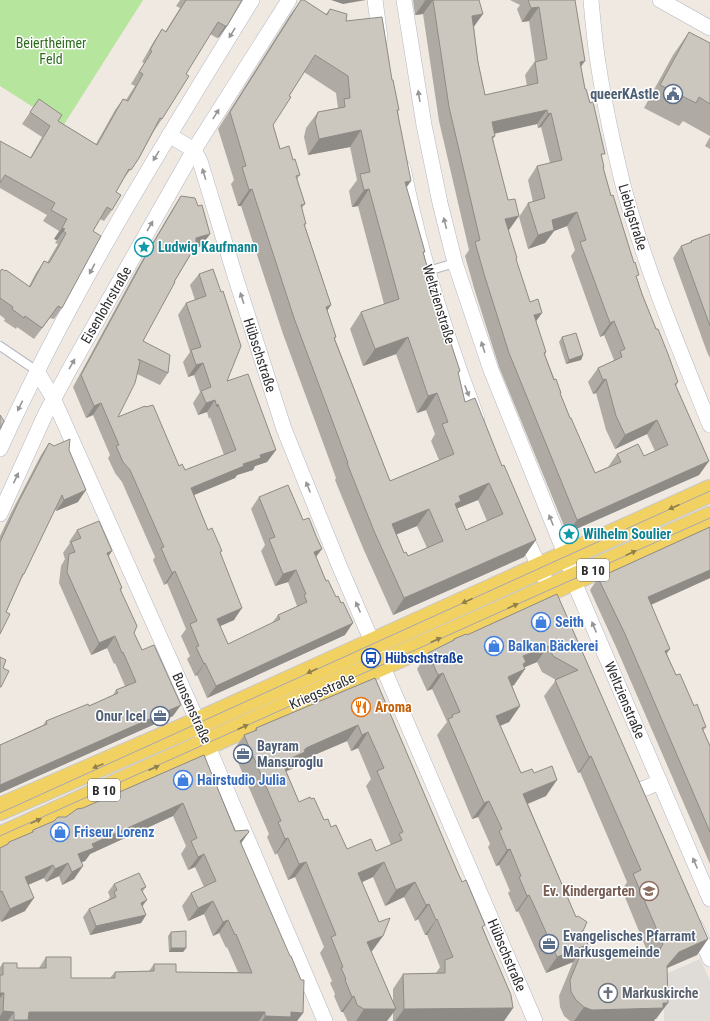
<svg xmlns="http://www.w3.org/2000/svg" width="710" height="1021" font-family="'Roboto Condensed',sans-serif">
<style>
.green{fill:#b6e59e}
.plaza{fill:#dfdcd8}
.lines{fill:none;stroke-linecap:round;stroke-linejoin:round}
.service-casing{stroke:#b4b7c1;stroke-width:10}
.minor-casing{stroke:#b4b7c1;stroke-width:16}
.primary-casing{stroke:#c9c9c9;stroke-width:24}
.service{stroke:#fff;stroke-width:8}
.minor{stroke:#fff;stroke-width:15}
.primary{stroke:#f2d163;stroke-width:22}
.tram{stroke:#a3a6b8;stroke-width:1}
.wall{fill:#afaba4;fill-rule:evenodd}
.shaded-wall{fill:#8e8b86}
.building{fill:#cbc7bf;stroke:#8e8b86;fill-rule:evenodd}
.oneway{fill:#969696}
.oneway2{fill:#908048}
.labels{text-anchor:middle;stroke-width:3;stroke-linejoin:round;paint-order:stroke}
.shield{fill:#fff;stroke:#6d6d6d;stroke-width:1}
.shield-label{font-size:13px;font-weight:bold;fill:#2e2e2e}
.park-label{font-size:14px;fill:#2c6e1b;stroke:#fff}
.service-label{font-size:14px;font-weight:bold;fill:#4e5e75;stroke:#fff;text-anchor:end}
.street-label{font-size:14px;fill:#2e2e2e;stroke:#fff}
.culture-label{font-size:14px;font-weight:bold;fill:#0d838f;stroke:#fff;text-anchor:start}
.shop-label{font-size:14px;font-weight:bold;fill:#366cbe;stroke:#fff;text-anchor:start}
.transit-label{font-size:14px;font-weight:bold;fill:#164399;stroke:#fff;text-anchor:start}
.food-label{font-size:14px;font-weight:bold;fill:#c56008;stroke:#fff;text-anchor:start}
.education-label{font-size:14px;font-weight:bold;fill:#785e54;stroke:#fff;text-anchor:end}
.worship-label{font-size:14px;font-weight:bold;fill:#5b616d;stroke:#fff;text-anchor:start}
</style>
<rect width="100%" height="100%" fill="#efe9e1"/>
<polygon class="green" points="0,0 143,0 63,126 0,86"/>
<polygon class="plaza" points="700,959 710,981 710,1021 664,1021 664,980 668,973"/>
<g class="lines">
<defs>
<g id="service">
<polyline points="428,271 455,263"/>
<polyline points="0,346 37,371"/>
</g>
<g id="minor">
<polyline points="375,0 380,38"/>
<polyline points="404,0 424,125 440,203 455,263 491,370 566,556 577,589 710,899"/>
<path d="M591,0c2,23 4,46 8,69 6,39 15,79 24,116 22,82 55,161 87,240"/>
<polyline points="660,0 710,28"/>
<polyline points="169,135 194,150 200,161 236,279 284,429 339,565 535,1021"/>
<path d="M403,168c17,85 43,169 74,250"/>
<polyline points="37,371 53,398 192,709 325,1021"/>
<path d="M0,449c71,-157 162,-303 252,-449"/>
<polyline points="0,514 45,415 68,372 194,150 289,0"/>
<polyline points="522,530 544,577"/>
<polyline points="638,791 660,782"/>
<polyline points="696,927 710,959"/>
</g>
<g id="primary">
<polyline points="0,809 198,723 710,491"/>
<polyline points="0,838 356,676 710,518"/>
</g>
</defs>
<use href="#service" class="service-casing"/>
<use href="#minor" class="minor-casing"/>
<use href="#primary" class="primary-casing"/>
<use href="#service" class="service"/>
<use href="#minor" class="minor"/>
<use href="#primary" class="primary"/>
<g class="tram">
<polyline points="0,813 710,491"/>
<polyline points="0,836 710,518"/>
</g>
</g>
<g class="wall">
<polygon points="180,0 242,0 227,26 219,37 217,38 210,34 186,74 162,119 154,131 139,158 122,181 116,192 112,210 104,221 100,219 93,231 62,308 54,319 50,318 34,339 17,327 16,329 4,321 5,319 0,315 0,271 29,286 36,273 44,261 47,263 58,244 55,243 57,240 54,239 59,231 43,221 47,215 0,188 0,141 30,158 42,137 22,124 39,99 58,121 96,144 115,110 123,99 126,100 135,86 131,84 144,63 142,62 154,41 162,29 165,32 180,8 176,6"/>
<path d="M301,0l25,14 4,-5 16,12 46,59 7,30 -1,1 8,77 29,107 25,76 -2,3 7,28 59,155 -131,58 -30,-67 -28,-68 1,-2 -53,-144 -42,-128h-3l-7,-22 3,-4 -16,-51 72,-114zM304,72l32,21 2,15 -20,4 -12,16 -2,9 4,18 42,-8 7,33 -8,11 3,16 6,-1 26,98 -23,8 -11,17 13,37 33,-12 21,59 9,-3 9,24 -4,7 8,19 -49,21 -55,-142 1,-2 -9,-26 4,-6 -26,-79 -3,-18 3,-4 -8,-25 3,-4 -7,-15 -13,-11 -7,-24 16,-29zM478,500l9,21 -21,9 -10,-22zM417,526l10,22 -19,8 -4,-3 -8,-19z"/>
<path d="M413,0h66l-5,27 4,35 7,33 42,-9 -2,-11 10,-14 -6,-40 -7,1 -5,-13 3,-4 -10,-5h65l6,67 4,22 17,68 1,12 39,125 14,35 22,53 -2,4 33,75 -10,14 -132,58 -68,-166 -25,-79 -9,-32 4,-6 -30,-129 -16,-107 -8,1zM537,124l1,4 3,-1 9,36 -13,3 -9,14 5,22 -5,1 -9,14 9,32 17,-6 9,-12 13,-5 8,24 -4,6 29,81 4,-2 10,25 -1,1 -15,7 -10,14 5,12 3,-1 10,37 9,19 32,-15 8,17 -11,5 -27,-2 -9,13 -13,6 -25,-55 -25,-63 1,-3 -30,-92 1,-2 -9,-28 -15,-91 2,-3 -1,-2z"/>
<polygon points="689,32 710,43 710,136 683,121 679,126 644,108 673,55"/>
<polygon points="710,137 710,149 705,146"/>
<polygon points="181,196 198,206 210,234 201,246 195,248 174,282 143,341 168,373 160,385 137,374 118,417 185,470 224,455 210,417 209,419 207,412 198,415 193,403 200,392 194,375 188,377 183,362 190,352 178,315 186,303 195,300 190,285 199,274 213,269 227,381 276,450 267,462 255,466 253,470 237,475 235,478 194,495 208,530 220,553 234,620 220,626 228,644 272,623 278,615 296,607 297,606 288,582 275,586 261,551 265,545 251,509 259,497 316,557 345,635 207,698 197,675 195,676 187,659 190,656 181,636 186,629 167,583 164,585 153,560 155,557 122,482 115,473 108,458 110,455 93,415 86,418 73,387 137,269 173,208"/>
<polygon points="710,234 710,358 707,352 673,258 681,246 689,243 691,241"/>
<polygon points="562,337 583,355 581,360 566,364 559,342"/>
<polygon points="49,443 54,446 69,450 78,502 56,511 55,509 24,574 20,581 6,612 0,634 0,536 11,513 41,455"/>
<polygon points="710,527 710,578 651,605 667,654 676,675 706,727 703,731 710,746 710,864 616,647 590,590 598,578"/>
<polygon points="77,530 109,556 122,588 121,590 134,633 142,650 173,716 0,793 0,745 43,725 46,721 89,706 113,695 116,690 125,686 115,663 114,664 107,648 91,655 59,583 61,566 65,559 63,553 70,543 69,542"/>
<path d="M557,594l151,345 -11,16 -30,13 -11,51h-1l-1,2h-84l-6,-5 -4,-9 -1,-11 14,-34 -27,11 -25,-56 -3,-6 -2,1 -8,-19 2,-2 -11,-26 -3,1 -8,-19 2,-3 -12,-27 -6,2 -35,-84 10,-13 -15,-33 -5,2 -10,-22 11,-16 24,-12 2,-2 13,-4zM537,662l5,10 14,8 -12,16 34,77 2,-1 47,110 -5,8 28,68 -57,-1 -65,-153 18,-8 -25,-23 -21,-47 9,-4 11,-16 -8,-20 2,-1 11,-16 -1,-2z"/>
<path d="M375,678l82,193 26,57 30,80 -9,13h-111v-8l-6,8h-40v-1l-4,-8h-2l-7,-16 1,-2 -5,-11 2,-2 -12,-28 4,-6 -29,-70 -7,3 -11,-27 -2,2 -8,-18 2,-3 -36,-83 11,-16 10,-4 2,-3zM347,741l4,10 7,-3 13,31 -5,7 25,59 -15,6 -29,-2 -16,-22 -7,-7 -25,-18 -13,-31 8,-3 4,-6zM373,877l12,29 19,-9 11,24 3,-2 7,16h2l13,32 -4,6 -33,1 -10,15v13l-22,-50 1,-1 11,-15 -4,-14 -17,-40z"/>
<polygon points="204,755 241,844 303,1013 297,1021 0,1021 0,967 3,963 17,968 39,968 46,957 71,978 110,978 115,972 149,971 154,964 176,972 238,972 227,947 226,948 219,933 213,936 204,914 188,921 182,906 191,893 204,887 195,867 188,870 181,854 186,846 173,816 90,854 85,861 82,862 74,879 62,885 59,876 46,882 44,878 28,885 25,911 1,922 0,920 0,848 31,833 33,830 66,817 83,808"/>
<polygon points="114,884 146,887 143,891 142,906 146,915 141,923 90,935 83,917 89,909 108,900 110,897 108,892"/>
<polygon points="171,932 186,948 183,952 169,952 168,936"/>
</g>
<g class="shaded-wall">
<polygon points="331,0 366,0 343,4"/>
<polygon points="433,0 423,14 415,15 425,1"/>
<polygon points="539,7 529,21 522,22 531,8"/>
<polygon points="483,14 473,28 472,16"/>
<polygon points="225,26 227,26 219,37 217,38"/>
<polygon points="585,61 575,75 580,62"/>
<polygon points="547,110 537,124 482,136 492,122"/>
<polygon points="551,113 541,127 538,128 548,114"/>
<polygon points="361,130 350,147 308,155 319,139"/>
<polygon points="411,181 400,197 405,182"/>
<polygon points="252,189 241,206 238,206 249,190"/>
<polygon points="369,189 358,206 352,207 364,190"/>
<polygon points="577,212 567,226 554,231 545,243 528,249 538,235 552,220"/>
<polygon points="519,216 509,230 496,233 505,219"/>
<polygon points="62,228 65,229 57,240 54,239"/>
<polygon points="210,234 201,246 188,250 196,238"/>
<polygon points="331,305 319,322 326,307"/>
<polygon points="542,313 532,327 534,315"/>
<polygon points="614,321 604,335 600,337 610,323"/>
<polygon points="408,337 396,354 363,366 375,349"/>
<polygon points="583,355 581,360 566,364 569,360"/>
<polygon points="203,363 194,375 188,377 196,365"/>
<polygon points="606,379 596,393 593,394 603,380"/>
<polygon points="437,393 426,410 417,413 428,396"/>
<polygon points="215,400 207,412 198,415 206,403"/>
<polygon points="101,403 93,415 86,418 94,406"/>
<polygon points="657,420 647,434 615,449 625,435"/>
<polygon points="276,450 267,462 255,466 253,470 237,475 235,478 182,500 191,488 243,464 260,455"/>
<polygon points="709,461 699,475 567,533 577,520"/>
<polygon points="489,483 478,500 456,509 443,520 459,496"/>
<polygon points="86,490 78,502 56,511 64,500"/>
<polygon points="429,509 417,526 381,541 392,524"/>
<polygon points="536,540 524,557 393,615 404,598"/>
<polygon points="322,549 313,561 314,552"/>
<polygon points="112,551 104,563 107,553"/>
<polygon points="296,570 288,582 275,586 283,574"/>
<polygon points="710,570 710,578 639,610 648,597"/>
<polygon points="175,571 167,583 164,585 172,573"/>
<polygon points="242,608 234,620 209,631 217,619"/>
<polygon points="353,623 345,635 207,698 216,686"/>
<polygon points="115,636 107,648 91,655 99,643"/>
<polygon points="548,646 537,662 523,668 525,669 514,685 496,693 523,656"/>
<polygon points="670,649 661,661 665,651"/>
<polygon points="205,663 197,675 195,676 204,664"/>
<polygon points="443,673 432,689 427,691 438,675"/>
<polygon points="181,705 173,716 0,793 0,785"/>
<polygon points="520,706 509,722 485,732 496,716"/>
<polygon points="358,725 347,741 298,762 294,768 271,778 282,762 306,748"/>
<polygon points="368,732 358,748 351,751 362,735"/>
<polygon points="591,756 580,772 578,773 589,757"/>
<polygon points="557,780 546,796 512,810 523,794"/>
<polygon points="489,801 478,817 472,819 484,803"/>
<polygon points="183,803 173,816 90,854 85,861 69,868 78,854 92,844"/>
<polygon points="249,832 240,845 240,841"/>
<polygon points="288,838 277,853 275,855 285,839"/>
<polygon points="510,849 499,865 496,866 507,850"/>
<polygon points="204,854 195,867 188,870 198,857"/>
<polygon points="306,862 295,877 288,880 299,864"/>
<polygon points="384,862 373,877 347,889 358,873"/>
<polygon points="68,863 59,876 46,882 55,869"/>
<polygon points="53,865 44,878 16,890 25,877"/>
<polygon points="83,866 74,879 62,885 72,872"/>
<polygon points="415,882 404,897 385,906 396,890"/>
<polygon points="529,895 518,911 516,912 527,896"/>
<polygon points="34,898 25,911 1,922 10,909"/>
<polygon points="147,900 141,908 141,903"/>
<polygon points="213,901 204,914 188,921 198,908"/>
<polygon points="429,904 418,919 415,921 426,905"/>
<polygon points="146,915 141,923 90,935 96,926"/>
<polygon points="437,919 427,935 425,935 436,920"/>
<polygon points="228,920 219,933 213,936 223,922"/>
<polygon points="383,936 372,951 356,958 367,942"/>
<polygon points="708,939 697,955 667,968 667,966 679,952"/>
<polygon points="584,946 573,962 546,973 557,957"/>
<polygon points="171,948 186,948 183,952 169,952"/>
<polygon points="0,993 4,993 0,998"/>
<polygon points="354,996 343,1012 341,1012 352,997"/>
<polygon points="663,1003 668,1003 656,1019 655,1019 654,1021 574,1021 584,1007"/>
<polygon points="513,1008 504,1021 395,1021 404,1009"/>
<polygon points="364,1009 396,1009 387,1021 356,1021"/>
<polygon points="3,1011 14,1012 8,1021 0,1021 0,1016"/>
<polygon points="29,1012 265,1012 259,1021 13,1021 14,1020"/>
<polygon points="291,1012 303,1013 297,1021 262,1021 265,1016"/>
</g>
<g class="building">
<polygon points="186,0 242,0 227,26 225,26 218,22 186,74 189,76 162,119 160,118 139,158 131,170 129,169 116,192 121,195 112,210 107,207 93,231 101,236 62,308 58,306 42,328 25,316 24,318 12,309 13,307 0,298 0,271 2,269 5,271 6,270 30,287 44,261 49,263 59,246 66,233 63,231 65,229 62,228 67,219 51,210 55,203 5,175 0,183 0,141 31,158 50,126 30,112 39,99 62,115 58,121 97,145 123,99 128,101 143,74 139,72 152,51 150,50 162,29 166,32"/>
<path d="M301,0h3l23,15 3,-6 17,5 -1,7 36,-4 10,63h1l6,30h-2l14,71 -6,1 20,70h-2l12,43 25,76 -2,1 7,30 10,-4 27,68 2,-1 32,75 -132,58 -30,-67 -27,-68h1l-54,-145 -42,-129 -3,1 -7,-23 4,-1 -16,-54zM315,55l33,21 2,22 -6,1 1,8 -27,5 -3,9 4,18 42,-9 9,42 -10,2 4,16 5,-1 30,110 -38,13 14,37 33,-12 20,59 9,-3 11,29 -6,2 12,30 -64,27 -56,-143 2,-1 -10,-30 5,-2 -27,-81h2l-5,-19 4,-1 -9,-28 4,-1 -5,-16 -2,1 -4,-14 -9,3 -7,-24 18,-28 -2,-1zM489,483l14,31 -37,16 -11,-26 6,-3 -2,-5zM429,509l14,32 -35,15 -2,-4 -2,1 -12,-29z"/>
<path d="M425,0h54l4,14 -11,2 6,46 7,33 53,-12 -3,-21 12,-3 -8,-52 -8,1 -3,-8h47l10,61 -5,1 5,27h1l4,14 3,-1 12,52h-4l3,13h-1l8,29 2,-1 21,68 1,-1 4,13 -3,1 6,18 14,35h2l10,25 10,28 -3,2 34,77 -132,59 -68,-167 -25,-79 -9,-32 5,-2 -31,-133 -16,-107 -8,1zM547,110l1,4 3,-1 11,47 -25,6 8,32 -17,5 10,32 16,-5 -2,-10 25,-8 9,28 -6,2 30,81 4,-2 11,28 -5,2 2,6 -24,11 5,12 3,-1 10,37 9,19 32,-15 11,25 -24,11 -6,-12 -21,10 4,8 -26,11 -24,-55h-1l-10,-25h1l-5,-14 -2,1 -10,-27 2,-1 -12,-37 8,-2 -4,-14 -8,3 -14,-43 1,-1 -12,-39 14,-3 -4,-17 -7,1 -16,-63 3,-1 -3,-14z"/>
<polygon points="689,32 710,43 710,104 699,97 696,103 660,85"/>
<polygon points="181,196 195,198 198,206 202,205 210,234 196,238 196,245 174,282 175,282 143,341 170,355 168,373 138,359 140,362 135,383 118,417 145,406 146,407 153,405 179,466 182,464 185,470 236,450 218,404 217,407 215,400 206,403 201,391 211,387 203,363 196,365 191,350 201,347 186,303 206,296 199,274 213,269 221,292 223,291 241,346 227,381 248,374 276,450 260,455 261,458 243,464 244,466 191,488 208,530 212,528 222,551 220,552 242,608 217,619 228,644 280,619 278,615 307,602 304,595 306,594 296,570 283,574 269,539 275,537 259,497 288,485 303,520 309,518 316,536 322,549 314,552 326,581 328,580 336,597 338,596 341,603 343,602 353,623 216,686 205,663 204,664 196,647 199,646 190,624 197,621 175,571 172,573 161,548 164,547 130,470 123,462 116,446 119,445 101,403 94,406 81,375 145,257"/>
<polygon points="710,234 710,326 681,246 692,242 691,241"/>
<polygon points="576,333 583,355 569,360 562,337"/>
<polygon points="0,415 4,421 0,429"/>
<polygon points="70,439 69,450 86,490 64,500 62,495 24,574 23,574 6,612 10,614 0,634 0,542 19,501 49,443 54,446"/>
<polygon points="99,521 112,551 107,553 122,588 120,589 137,626 134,633 142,650 154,645 181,705 0,785 0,745 47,724 46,721 88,704 89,706 118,693 116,690 136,682 123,652 122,653 115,636 99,643 67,572 69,554 75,552 71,542 81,538 77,530"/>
<polygon points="710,527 710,570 648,597 670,649 665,651 676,675 680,674 694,706 697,704 706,727 702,728 710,746 710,832 625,634 598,578"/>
<path d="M557,594l151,345 -29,13 -12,14 1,37h-5v5l-71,2 -8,-3 -8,-7 -5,-8 -1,-12 14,-34 -27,11 -25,-56 -3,-6 -2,1 -8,-19 2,-1 -11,-27 -3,1 -8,-19 3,-2 -13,-28 -5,2 -36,-84 5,-2 -1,-2 8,-3 -17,-39 -5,2 -10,-22 26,-13v-1l12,-5 1,1zM548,646l5,10 25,14 -23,10 34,77 2,-1 50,114 -8,4 30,70 -8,14 -62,-1 -11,-26h1l4,-9 -9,-6 -2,1 -53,-123 34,-14 -5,-14 -18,7 -2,-4 -11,4 -25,-57 24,-10 -12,-29 17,-8 -2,-5 3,-2 -3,-6z"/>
<polygon points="0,657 6,660 3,668 9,671 1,687 0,687"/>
<path d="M375,678l82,193 5,11 4,-2 19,45 -3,2 29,68 2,13 -109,1 -1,-35 42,-1v-13l8,-3 -16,-38 -1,1 -7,-16 -3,1 -11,-23 -19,8 -12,-28 -26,11 21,49 11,-4 -7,18 -16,6 29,67h-32l-7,-4 -3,-9 -2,1 -7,-17 1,-1 -5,-11 2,-1 -12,-30 5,-2 -30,-73 -7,2 -11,-26 -3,1 -7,-17 3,-1 -37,-86 13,-5 -1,-2zM358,725l4,10 6,-3 16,36 -7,3 26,61 -4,2 3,6 -26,11 -5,-12 -24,10 -11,-24 -5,2 -3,-8 -4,1 -10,-22 -3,1 -1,-2 -11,5 -17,-40 23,-10 -1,-2 2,-1v-1z"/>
<polygon points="204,755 235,831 248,830 249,832 240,841 290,956 291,956 301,980 304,980 303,1013 291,1012 291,1017 265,1016 265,1012 29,1012 28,1020 14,1020 14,1012 3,1011 4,993 0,993 0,975 3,975 3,963 17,963 17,968 46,968 46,957 71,957 71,978 115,978 115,972 154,971 154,964 176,964 176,972 252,973 236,934 235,935 228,920 223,922 213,901 198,908 191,893 216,881 204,854 198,857 191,841 197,838 183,803 92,844 94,848 78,854 83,866 72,872 68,863 55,869 53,865 25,877 34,898 10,909 2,891 0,892 0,848 8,844 9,842 33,832 33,830 54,821 58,817 66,817 77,809 83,808"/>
<polygon points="139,873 146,887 141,889 147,900 141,903 146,915 96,926 89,909 116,897 114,892 117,890 114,884"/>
<polygon points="186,931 186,948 171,948 171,932"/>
</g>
<defs><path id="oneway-solid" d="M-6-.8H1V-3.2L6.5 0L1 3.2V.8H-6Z"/></defs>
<g class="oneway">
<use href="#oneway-solid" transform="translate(232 33) rotate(122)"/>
<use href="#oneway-solid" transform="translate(419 96) rotate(-99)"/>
<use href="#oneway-solid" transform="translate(216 114) rotate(-58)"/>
<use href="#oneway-solid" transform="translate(156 156) rotate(121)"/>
<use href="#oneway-solid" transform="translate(204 174) rotate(-107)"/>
<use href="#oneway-solid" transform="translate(445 223) rotate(-104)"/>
<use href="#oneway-solid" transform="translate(150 226) rotate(-60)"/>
<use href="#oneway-solid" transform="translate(92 269) rotate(118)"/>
<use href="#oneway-solid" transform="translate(242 298) rotate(-108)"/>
<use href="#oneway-solid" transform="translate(483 347) rotate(-108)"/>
<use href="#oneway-solid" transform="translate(72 364) rotate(-60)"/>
<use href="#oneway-solid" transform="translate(467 391) rotate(69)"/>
<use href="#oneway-solid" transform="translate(20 406) rotate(116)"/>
<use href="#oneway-solid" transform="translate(16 478) rotate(-65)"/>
<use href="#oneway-solid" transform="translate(308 487) rotate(-112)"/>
<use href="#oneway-solid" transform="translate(551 520) rotate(-112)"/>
<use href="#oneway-solid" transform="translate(358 607) rotate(-114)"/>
<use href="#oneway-solid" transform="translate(594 627) rotate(-113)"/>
<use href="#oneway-solid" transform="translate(695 863) rotate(-113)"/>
</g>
<g class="oneway2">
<use href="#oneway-solid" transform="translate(674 507) rotate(156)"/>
<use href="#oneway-solid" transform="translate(631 553) rotate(-24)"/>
<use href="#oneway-solid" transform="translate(467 601) rotate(156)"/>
<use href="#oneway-solid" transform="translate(513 606) rotate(-24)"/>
<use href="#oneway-solid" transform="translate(436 640) rotate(-24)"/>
<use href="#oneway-solid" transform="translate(312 671) rotate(155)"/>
<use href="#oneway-solid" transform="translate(243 727) rotate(-25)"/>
<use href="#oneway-solid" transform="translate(98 766) rotate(157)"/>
<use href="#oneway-solid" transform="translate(154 768) rotate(-24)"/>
<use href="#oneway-solid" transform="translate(36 821) rotate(-24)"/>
</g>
<defs>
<symbol id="civic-ring" viewBox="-11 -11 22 22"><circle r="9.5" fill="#fff" stroke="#5c6f8a" stroke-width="1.5"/><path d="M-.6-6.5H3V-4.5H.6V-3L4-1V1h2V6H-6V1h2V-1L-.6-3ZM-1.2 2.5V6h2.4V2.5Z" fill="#5c6f8a"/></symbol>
<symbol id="sight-ring" viewBox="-11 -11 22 22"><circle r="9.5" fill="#fff" stroke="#0f9aa8" stroke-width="1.5"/><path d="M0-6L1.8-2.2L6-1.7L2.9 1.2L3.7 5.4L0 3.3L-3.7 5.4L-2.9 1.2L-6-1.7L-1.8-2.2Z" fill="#0f9aa8"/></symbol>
<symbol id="shop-ring" viewBox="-11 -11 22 22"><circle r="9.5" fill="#fff" stroke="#3f7fe0" stroke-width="1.5"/><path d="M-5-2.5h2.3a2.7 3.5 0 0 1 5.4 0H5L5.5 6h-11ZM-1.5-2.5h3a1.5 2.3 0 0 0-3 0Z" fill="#3f7fe0"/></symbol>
<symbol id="bus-ring" viewBox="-11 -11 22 22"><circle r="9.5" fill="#fff" stroke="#1a4fb4" stroke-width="1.5"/><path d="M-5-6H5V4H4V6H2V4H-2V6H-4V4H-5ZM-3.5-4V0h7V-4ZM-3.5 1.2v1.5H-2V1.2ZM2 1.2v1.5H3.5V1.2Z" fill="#1a4fb4"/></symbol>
<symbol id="restaurant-ring" viewBox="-11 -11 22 22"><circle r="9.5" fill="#fff" stroke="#e8710a" stroke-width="1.5"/><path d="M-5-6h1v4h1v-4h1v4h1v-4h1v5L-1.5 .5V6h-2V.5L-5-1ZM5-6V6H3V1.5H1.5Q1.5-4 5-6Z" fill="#e8710a"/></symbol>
<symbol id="office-ring" viewBox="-11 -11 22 22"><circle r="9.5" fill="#fff" stroke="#5c6f8a" stroke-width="1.5"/><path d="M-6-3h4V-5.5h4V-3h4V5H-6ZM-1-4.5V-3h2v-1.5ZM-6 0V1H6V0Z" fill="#5c6f8a"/></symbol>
<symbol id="school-ring" viewBox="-11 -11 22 22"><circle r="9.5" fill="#fff" stroke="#8d6e63" stroke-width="1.5"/><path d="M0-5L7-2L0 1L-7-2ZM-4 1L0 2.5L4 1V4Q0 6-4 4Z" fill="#8d6e63"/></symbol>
<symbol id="church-ring" viewBox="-11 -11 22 22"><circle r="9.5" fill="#fff" stroke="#6b7280" stroke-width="1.5"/><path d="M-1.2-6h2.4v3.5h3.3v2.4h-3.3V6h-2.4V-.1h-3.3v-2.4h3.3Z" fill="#6b7280"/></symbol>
</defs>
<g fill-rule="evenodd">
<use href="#civic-ring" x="662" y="83" width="22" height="22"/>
<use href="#sight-ring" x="133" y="236" width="22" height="22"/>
<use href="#sight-ring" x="558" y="523" width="22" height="22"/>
<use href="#shop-ring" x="530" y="611" width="22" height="22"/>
<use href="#shop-ring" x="483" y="635" width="22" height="22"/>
<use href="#bus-ring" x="360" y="647" width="22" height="22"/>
<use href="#restaurant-ring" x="350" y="696" width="22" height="22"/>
<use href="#office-ring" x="149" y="705" width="22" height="22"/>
<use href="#office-ring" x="232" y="743" width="22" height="22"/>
<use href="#shop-ring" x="172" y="769" width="22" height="22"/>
<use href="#shop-ring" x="49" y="821" width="22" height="22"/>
<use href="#school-ring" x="638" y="880" width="22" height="22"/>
<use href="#office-ring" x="538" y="933" width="22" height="22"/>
<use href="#church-ring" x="597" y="982" width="22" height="22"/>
</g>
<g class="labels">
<g class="shield">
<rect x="577" y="559" width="32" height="22" rx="3"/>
<rect x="88" y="779" width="32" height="22" rx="3"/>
</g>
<g class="shield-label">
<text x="593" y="575">B 10</text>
<text x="104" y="795">B 10</text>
</g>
<g class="park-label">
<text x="51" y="48">Beiertheimer<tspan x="51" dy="16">Feld</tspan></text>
</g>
<g class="service-label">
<text x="659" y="99">queerKAstle</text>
<text x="146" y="721">Onur Icel</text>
<text x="257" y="751" text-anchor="start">Bayram<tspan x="257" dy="16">Mansuroglu</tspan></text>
<text x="563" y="941" text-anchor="start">Evangelisches Pfarramt<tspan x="563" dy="16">Markusgemeinde</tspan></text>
</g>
<g class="street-label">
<text transform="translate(633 217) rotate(73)" y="5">Liebigstraße</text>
<text transform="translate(439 304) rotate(73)" y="5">Weltzienstraße</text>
<text transform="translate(106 305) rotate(-60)" y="5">Eisenlohrstraße</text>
<text transform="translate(260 355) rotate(72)" y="5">Hübschstraße</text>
<text transform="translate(322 691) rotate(-24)" y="5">Kriegsstraße</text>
<text transform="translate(625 700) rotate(67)" y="5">Weltzienstraße</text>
<text transform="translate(192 708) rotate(66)" y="5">Bunsenstraße</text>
<text transform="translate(507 955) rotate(67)" y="5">Hübschstraße</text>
</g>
<g class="culture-label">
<text x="158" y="252">Ludwig Kaufmann</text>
<text x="583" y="539">Wilhelm Soulier</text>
</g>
<g class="shop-label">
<text x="555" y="627">Seith</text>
<text x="508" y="651">Balkan Bäckerei</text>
<text x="197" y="785">Hairstudio Julia</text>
<text x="74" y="837">Friseur Lorenz</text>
</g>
<g class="transit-label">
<text x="385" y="663">Hübschstraße</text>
</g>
<g class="food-label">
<text x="375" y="712">Aroma</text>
</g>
<g class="education-label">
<text x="635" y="896">Ev. Kindergarten</text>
</g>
<g class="worship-label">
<text x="622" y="998">Markuskirche</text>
</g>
</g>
</svg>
